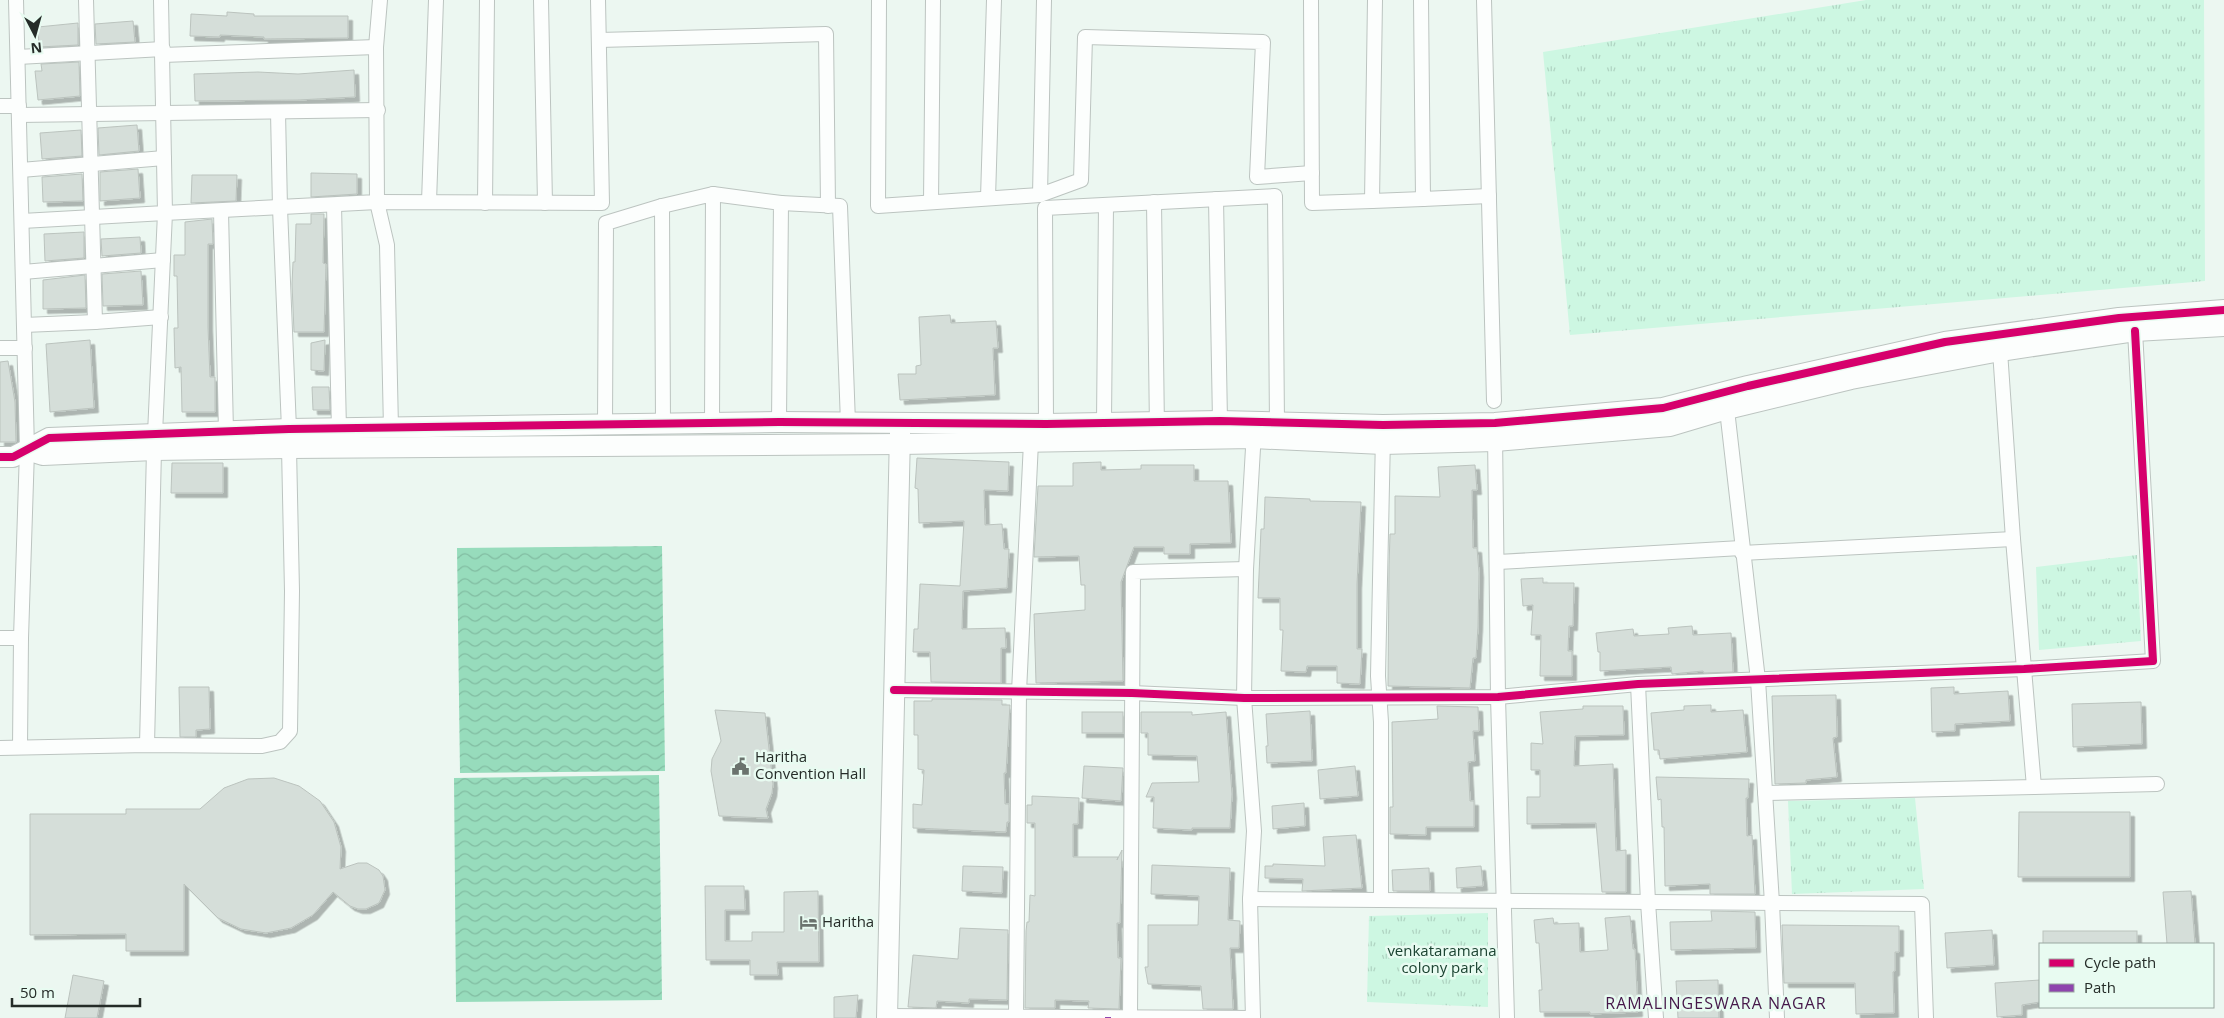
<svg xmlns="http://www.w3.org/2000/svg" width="2224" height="1018" font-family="'Open Sans',sans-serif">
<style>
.park{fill:url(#park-tufts)}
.water{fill:url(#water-waves)}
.building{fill:#d5ded9;stroke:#bbc3be;filter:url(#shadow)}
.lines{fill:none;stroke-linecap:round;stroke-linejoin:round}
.street-casing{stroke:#bcc4c0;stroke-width:16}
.secondary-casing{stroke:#bcc4c0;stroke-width:22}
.street{stroke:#fcfefd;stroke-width:14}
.secondary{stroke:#fcfefd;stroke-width:20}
.quiet{stroke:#8e44ad;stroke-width:6;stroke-dasharray:12 6;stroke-linecap:butt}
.cycleway-casing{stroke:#e8fbf1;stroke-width:11}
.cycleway{stroke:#d6006c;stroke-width:8}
.labels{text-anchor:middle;stroke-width:5;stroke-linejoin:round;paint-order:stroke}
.poi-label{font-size:15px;fill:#252c28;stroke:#e8fbf1;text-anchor:start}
.park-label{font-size:15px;fill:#1b4331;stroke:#e8fbf1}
.neighbourhood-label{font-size:16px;letter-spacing:1px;fill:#451749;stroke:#e8fbf1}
</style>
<defs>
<pattern id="park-tufts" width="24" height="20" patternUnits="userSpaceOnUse" patternTransform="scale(1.25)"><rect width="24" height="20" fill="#cdf7e2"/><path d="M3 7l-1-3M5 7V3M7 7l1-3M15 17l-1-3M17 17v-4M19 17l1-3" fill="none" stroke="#b0d4c2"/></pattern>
<pattern id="water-waves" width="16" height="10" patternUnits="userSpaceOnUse" patternTransform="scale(1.25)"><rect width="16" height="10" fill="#97dcbc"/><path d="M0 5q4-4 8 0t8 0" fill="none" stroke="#82bda2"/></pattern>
<filter id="shadow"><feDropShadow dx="4.5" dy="4.5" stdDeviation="0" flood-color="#0004"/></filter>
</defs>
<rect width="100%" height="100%" fill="#ecf7f1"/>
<g class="park">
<polygon points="1866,0 2204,0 2205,281 1570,335 1543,52"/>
<polygon points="2137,555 2141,641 2039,650 2036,567"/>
<polygon points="1915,798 1924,889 1792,894 1788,801"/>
<polygon points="1488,913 1488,1007 1367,1002 1369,916"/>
</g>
<g class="water">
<polygon points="662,546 665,771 460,773 457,548"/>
<polygon points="659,775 662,1000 456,1002 454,778"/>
</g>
<g class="building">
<polygon points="227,12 254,14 254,16 348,16 348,38 264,39 264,37 220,35 220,37 190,36 191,14 227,16"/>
<polygon points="133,21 135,42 96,44 95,24"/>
<polygon points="78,23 78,45 39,47 38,27"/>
<polygon points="79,62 80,96 38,100 35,71 42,71 41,64"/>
<polygon points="354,70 355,97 298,100 195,101 194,74 258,72 298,74"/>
<polygon points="137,125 139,151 99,155 98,128"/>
<polygon points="81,130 82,156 42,159 40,133"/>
<polygon points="138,169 140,198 100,201 100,172"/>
<polygon points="311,173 357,174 357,194 311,197"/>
<polygon points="82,174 83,201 43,202 42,177"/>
<polygon points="192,175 237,175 236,201 191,203"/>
<polygon points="311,214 324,214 323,263 326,264 324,332 294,332 292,284 293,262 295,262 296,224 311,224"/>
<polygon points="212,219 213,244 208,244 208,327 210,377 215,377 215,412 182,412 181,367 175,368 174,328 178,328 177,276 174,276 174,255 185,255 185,222"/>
<polygon points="84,232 84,258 45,261 44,234"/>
<polygon points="140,237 141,253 102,256 101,239"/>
<polygon points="141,271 143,305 103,306 102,274"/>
<polygon points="85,275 86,308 43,309 43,280"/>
<polygon points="950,315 951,323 996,321 998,348 993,348 995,395 900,400 898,374 916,374 916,366 921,365 919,317"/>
<polygon points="90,340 94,408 50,412 46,344"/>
<polygon points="325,340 324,371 311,370 311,343"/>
<polygon points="8,361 15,402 16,442 0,442 0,362"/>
<polygon points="312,387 329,387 330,410 313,410"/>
<polygon points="917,458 1009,462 1008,491 984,490 985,525 1002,524 1004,549 1009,549 1007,588 963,591 962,629 1005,628 1006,648 1001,648 1001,683 931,682 930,652 913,652 914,629 918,629 920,584 960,586 964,521 919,523 918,489 915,488"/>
<polygon points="1101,462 1101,470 1141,469 1141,465 1194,465 1194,481 1228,481 1231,543 1190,544 1190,554 1164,554 1164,547 1134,547 1121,582 1123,681 1036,683 1034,614 1085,610 1085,585 1081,585 1079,556 1034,557 1038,486 1073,486 1073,463"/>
<polygon points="172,463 223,463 223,493 171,493"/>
<polygon points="1475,465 1477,490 1472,490 1473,548 1477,548 1479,573 1478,627 1476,658 1473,658 1470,688 1388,686 1389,567 1390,534 1395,534 1395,496 1440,497 1438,467"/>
<polygon points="1265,497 1310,499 1310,501 1361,502 1357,584 1357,649 1362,649 1360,684 1337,683 1337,666 1307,666 1306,672 1281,671 1283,630 1280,630 1280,598 1258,598 1261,529 1264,529"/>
<polygon points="1543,578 1543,583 1574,583 1573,626 1569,626 1568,651 1572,651 1572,676 1540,676 1541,635 1531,635 1533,605 1523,606 1521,579"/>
<polygon points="1692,626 1693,635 1731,633 1733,672 1704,673 1703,671 1672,674 1671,667 1600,671 1600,652 1598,652 1596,633 1633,629 1634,636 1669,634 1668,628"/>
<polygon points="179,687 209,687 210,729 196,730 196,737 180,737"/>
<polygon points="1954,687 1954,694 2008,691 2010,721 1955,724 1955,731 1932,732 1931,688"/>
<polygon points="1836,695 1837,737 1833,738 1837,777 1806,780 1806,783 1775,784 1772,696"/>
<polygon points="932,699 1002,700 1002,705 1010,705 1006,773 1004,773 1005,804 1009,804 1009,822 1007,822 1006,832 913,828 913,804 922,805 924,770 918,769 918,735 914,735 914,701 932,701"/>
<polygon points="2141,702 2142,744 2073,747 2072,704"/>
<polygon points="1711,705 1711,712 1743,710 1747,752 1660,759 1659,750 1654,750 1651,713 1684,710 1684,706"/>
<polygon points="1437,706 1478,707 1479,731 1473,731 1475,761 1468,762 1470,801 1474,801 1474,827 1426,827 1426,835 1390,834 1390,807 1393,807 1392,722 1438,719"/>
<polygon points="1583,706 1623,706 1624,735 1575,736 1574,766 1613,764 1616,851 1626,850 1626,892 1602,892 1596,823 1527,824 1527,797 1540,797 1540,770 1531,770 1531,743 1543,744 1540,712 1583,709"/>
<polygon points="715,710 765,713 773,784 772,793 766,809 768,818 719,816 711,771 712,759 721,741"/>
<polygon points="1310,711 1312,761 1267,763 1266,746 1268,746 1266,714"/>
<rect x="1082" y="712" width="41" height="21"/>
<polygon points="1141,712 1192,712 1192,715 1226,712 1232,794 1230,828 1192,828 1192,830 1153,828 1154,797 1146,797 1152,783 1199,782 1197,756 1148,755 1148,733 1141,733"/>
<polygon points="1084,766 1123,768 1121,801 1082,798"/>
<polygon points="1355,766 1358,796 1320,799 1318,770"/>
<polygon points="1656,777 1749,779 1748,798 1746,798 1747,836 1752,835 1755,894 1710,894 1710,884 1665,886 1664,827 1662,827 1661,799 1658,800"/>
<polygon points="274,778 299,786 320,801 334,822 341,847 340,869 358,863 367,863 379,870 383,876 385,890 379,903 366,909 358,909 350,906 333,892 313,915 291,928 266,933 241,929 218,918 184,884 184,951 126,951 126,934 30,935 30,814 126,814 126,809 200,809 224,788 248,779"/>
<polygon points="1032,796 1079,798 1078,824 1073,824 1073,857 1118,857 1117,860 1122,850 1120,923 1117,923 1118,958 1121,958 1119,1009 1088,1008 1089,1001 1055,1000 1055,1008 1025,1008 1026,931 1027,922 1029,922 1030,895 1035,896 1035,823 1027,823 1027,805 1032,805"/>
<polygon points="1304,803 1305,826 1273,829 1272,806"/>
<polygon points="2019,812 2130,812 2130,877 2018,877"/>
<polygon points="1356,835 1362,888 1302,891 1303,879 1265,878 1265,866 1273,866 1273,864 1325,866 1323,837"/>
<polygon points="1152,865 1230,868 1228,920 1240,921 1239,948 1230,948 1233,1009 1203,1009 1201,986 1148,984 1145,967 1148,967 1148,925 1198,925 1199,896 1151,894"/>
<polygon points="963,866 1003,867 1002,893 962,891"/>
<polygon points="1481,866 1483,886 1457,888 1456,868"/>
<polygon points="1429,868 1430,891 1393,891 1392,870"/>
<polygon points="705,886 744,886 745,910 725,910 725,941 752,941 752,932 784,932 784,892 818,891 819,962 777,962 778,975 750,975 750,960 706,960"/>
<polygon points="2191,891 2195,944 2167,944 2163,892"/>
<polygon points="1711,911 1755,912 1756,948 1671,950 1670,922 1712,921"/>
<polygon points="1630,916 1633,949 1635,949 1638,1012 1590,1014 1590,1012 1540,1012 1539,990 1542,990 1539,943 1536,943 1534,920 1553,918 1554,924 1579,923 1580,952 1608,950 1605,918"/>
<polygon points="1782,925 1899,926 1899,952 1895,952 1895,971 1893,972 1894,1013 1856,1014 1855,983 1784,983"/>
<polygon points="960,928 1008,930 1007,1000 969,999 969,1003 937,1001 936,1008 908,1007 913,955 958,959"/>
<polygon points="1992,930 1994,965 1947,968 1945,933"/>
<rect x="2043" y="931" width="94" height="13"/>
<polygon points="73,975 104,981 97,1018 65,1018"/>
<polygon points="1718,980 1719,1018 1678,1018 1676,981"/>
<polygon points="2040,980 2040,1002 2022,1005 2022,1015 1997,1017 1995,983"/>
<polygon points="858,995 856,1018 834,1018 834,997"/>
</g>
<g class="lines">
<defs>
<g id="street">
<polyline points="16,0 27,450 21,638 20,747"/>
<polyline points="86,0 95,322 161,317"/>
<polyline points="541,0 545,203"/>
<polyline points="879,0 878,206 1040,195 1044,0"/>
<polyline points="1311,0 1312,203 1372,201"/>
<polyline points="1375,0 1372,201 1423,199"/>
<polyline points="1421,0 1423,199 1489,196"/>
<polyline points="1484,0 1494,401"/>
<polyline points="599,40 826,34 828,206"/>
<polyline points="163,55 376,47"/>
<polyline points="18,57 163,49"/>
<polyline points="0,106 19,106"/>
<polyline points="278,112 280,208 289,429"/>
<polyline points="19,115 378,110"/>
<polyline points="21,170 164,158"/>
<polyline points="713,194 781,203 779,422"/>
<polyline points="1040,195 1081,180 1085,37 1263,42 1257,177 1312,173"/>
<polyline points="988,198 994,0"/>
<polyline points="1216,199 1220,421"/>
<polyline points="429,202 436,0"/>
<polyline points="931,202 933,0"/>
<polyline points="1154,202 1157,429"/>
<polyline points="485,203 487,0"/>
<polyline points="781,203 840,206 848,423"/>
<polyline points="334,205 339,430"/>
<polyline points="662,206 663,425"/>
<polyline points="221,211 226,432"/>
<polyline points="22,221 165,213 161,0"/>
<polyline points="23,272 163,260"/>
<polyline points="24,325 95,322"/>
<polyline points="0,348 25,348"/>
<polyline points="1726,401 1758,680 1772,903 1777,1018"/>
<polyline points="1104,422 1106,205"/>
<polyline points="1046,424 1045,208 1275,196 1277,424"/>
<polyline points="605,425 606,223 662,206 713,194 712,423"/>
<polyline points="391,428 387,245 377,202 602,203 598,0"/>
<polyline points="1495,433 1498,697 1507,1018"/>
<polyline points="155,434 165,213 377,202 376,47 380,0"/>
<polyline points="1742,553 2013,539"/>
<polyline points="1498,562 1741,548"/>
<polyline points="0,638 21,638"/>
<polyline points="1638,684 1648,902 1656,1018"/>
<polyline points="894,690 1132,693 1244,698 1498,697 1638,684 2024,669 2153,661 2135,331"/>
<polyline points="147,745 154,450"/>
<polyline points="0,748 147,745 262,746 280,742 290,731 292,591 289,448"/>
<polyline points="2034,787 2157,784"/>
<polyline points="1765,793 2034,787 2013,539 2000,351"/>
<polyline points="1250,899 1922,904 1926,1018"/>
<polyline points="1381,900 1381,722 1378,676 1383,436"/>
<polyline points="887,1016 1253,1018"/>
<polyline points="1016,1016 1019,692 1031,442"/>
<polyline points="1130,1017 1133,572 1246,569"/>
<polyline points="1253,1018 1250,899 1254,831 1244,698 1246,569 1254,431"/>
</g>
<g id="secondary">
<polyline points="27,450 43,455 154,450 289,448 900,444 1253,438 1383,444 1495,441 1670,426 1727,409 1851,379 2000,351 2135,331 2224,326"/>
<polyline points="0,457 13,457 49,438 289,429 779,422 1046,424 1220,421 1383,425 1495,423 1663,408 1748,386 1945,342 2119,318 2224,310"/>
<polyline points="887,1018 900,433"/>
</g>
</defs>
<use href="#street" class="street-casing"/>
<use href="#secondary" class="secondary-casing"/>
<use href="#street" class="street"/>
<use href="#secondary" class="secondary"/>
<polyline class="quiet" points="1108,1018 1108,1017"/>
<defs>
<g id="cycleway">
<polyline points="0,457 13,457 49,438 289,429 779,422 1046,424 1220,421 1383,425 1495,423 1663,408 1748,386 1945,342 2119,318 2224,310"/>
<polyline points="894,690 1132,693 1244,698 1498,697 1638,684 2024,669 2153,661 2135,331"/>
</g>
</defs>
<use href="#cycleway" class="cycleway-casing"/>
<use href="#cycleway" class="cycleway"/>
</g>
<defs>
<symbol id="civic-bare" viewBox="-9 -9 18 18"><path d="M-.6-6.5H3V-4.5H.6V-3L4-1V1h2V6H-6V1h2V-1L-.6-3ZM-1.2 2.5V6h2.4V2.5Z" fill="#6b736e" stroke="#e8fbf1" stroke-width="2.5" paint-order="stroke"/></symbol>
<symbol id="hotel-bare" viewBox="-9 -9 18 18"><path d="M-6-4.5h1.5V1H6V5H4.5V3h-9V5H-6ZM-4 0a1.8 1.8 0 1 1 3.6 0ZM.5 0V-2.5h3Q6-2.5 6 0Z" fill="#6b736e" stroke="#e8fbf1" stroke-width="2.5" paint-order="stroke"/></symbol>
</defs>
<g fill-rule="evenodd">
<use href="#civic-bare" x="728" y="754" width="25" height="25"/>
<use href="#hotel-bare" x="796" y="910" width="25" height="25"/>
</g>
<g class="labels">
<g class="poi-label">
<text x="755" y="762">Haritha<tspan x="755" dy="17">Convention Hall</tspan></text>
<text x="822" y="927">Haritha</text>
</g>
<g class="park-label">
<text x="1442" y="956">venkataramana<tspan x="1442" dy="17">colony park</tspan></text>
</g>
<g class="neighbourhood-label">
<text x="1716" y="1009">RAMALINGESWARA NAGAR</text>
</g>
</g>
<rect x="2039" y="943" width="175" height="65" fill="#e8fbf1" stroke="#9aa8a1"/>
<rect x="2049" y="959" width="25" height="8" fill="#d6006c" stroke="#9aa8a1"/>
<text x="2084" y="968" font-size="15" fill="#252c28">Cycle path</text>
<rect x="2049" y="984" width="25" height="8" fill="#8e44ad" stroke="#9aa8a1"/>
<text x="2084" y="993" font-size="15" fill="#252c28">Path</text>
<g transform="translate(35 35) rotate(174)" stroke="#e8fbf1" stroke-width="4" paint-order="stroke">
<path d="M0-4L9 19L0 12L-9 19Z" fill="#252c28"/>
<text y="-8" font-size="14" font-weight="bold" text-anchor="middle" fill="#252c28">N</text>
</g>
<path d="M12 998v8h128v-8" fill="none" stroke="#252c28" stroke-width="2.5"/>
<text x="20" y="998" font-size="15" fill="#252c28" stroke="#e8fbf1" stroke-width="4" paint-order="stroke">50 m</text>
</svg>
